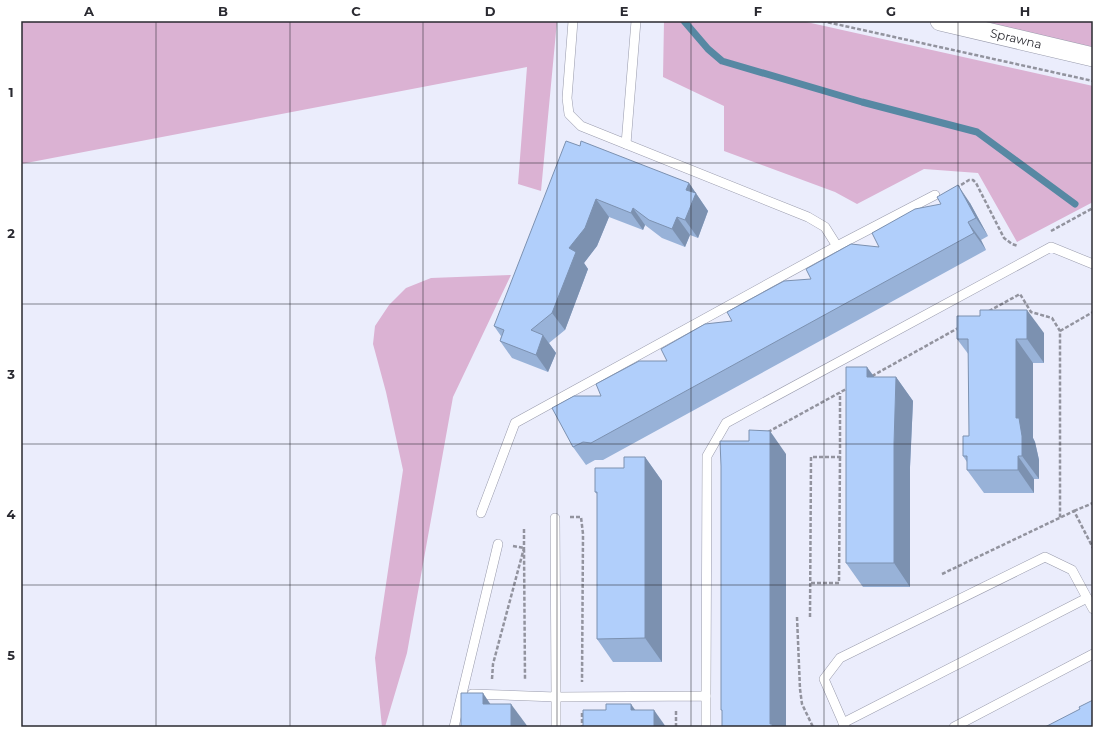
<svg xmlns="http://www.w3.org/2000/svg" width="1114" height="748" font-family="Montserrat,sans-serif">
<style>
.green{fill:#dbb2d3}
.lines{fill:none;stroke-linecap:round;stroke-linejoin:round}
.stream{stroke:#5788a3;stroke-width:7}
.service-casing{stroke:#999bac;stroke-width:10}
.minor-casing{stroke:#999bac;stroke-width:20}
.path{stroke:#92939e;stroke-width:2.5;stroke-dasharray:4 2;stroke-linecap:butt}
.service{stroke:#fff;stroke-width:9}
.minor{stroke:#fff;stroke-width:19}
.wall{fill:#98b2d8}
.shaded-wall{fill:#7c91b0}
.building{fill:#b1cffb;stroke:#7c91b0}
.grid{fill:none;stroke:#2a2a31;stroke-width:1;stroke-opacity:0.55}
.labels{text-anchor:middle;stroke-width:3;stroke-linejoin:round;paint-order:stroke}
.street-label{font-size:12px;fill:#2a2a31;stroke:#fff}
.neatline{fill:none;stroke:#2a2a31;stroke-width:1.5}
.grid-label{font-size:13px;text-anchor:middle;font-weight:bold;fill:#2a2a31}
</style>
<rect width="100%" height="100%" fill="#ebedfc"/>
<g class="green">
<polygon points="21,21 557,21 541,191 518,184 527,67 21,164"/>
<polygon points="664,21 802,21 1093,86 1093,202 1017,242 978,173 924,169 857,204 835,192 724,151 724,106 663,77"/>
<polygon points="974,21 1093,21 1093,47"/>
<polygon points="511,275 453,397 407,653 385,727 382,727 375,658 403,470 386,392 373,344 375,326 389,305 406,288 431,278"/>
</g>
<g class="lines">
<polyline class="stream" points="684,21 708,49 722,61 862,102 977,132 1075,204"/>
<defs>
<g id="service">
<polyline points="573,21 567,98 569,114 581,126 808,217 825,227 837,246"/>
<polyline points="626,144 636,21"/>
<polyline points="481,513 515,423 837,246 935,195"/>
<polyline points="472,694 556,697 555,518"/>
<polyline points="706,696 707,456 726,423 1051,247 1093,264"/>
<polyline points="843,723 1087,598"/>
<polyline points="454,727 498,544"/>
<polyline points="556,727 556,697 706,696 706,727"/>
<polyline points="845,727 824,679 840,658 1045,557 1072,570 1093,609"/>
<polyline points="954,727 1093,654"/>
</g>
<g id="minor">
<path id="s1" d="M940,21l153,36"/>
</g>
</defs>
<use href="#service" class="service-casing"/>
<use href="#minor" class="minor-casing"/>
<g class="path">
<polyline points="822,21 1093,81"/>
<polyline points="956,188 969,180 973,180 976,183 1004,238 1012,244 1018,246"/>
<polyline points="1051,231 1093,208"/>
<polyline points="989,311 1020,294 1031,312 1052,318 1060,331 1060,518"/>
<polyline points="1060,331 1093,312"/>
<polyline points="872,376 960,327"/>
<polyline points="768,432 848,388"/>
<polyline points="1074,511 1093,503"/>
<polyline points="570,517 581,517 583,534 582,682"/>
<polyline points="513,546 524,548 525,680"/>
<polyline points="942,574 1074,511 1093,548"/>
<polyline points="811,583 839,583 840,457"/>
<polyline points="797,617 800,689 802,704 813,727"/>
<polyline points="810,617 811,457 840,457 840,393"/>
<polyline points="492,679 493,664 524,548 524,529"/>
<polyline points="676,711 676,727"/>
<polyline points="582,713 582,727"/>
</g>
<use href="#service" class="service"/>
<use href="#minor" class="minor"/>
</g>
<g class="wall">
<polygon points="580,146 689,183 708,211 698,238 690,235 685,247 662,238 645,225 643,230 609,217 597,246 584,263 588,269 565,330 549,343 556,353 548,372 512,358 500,341 501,336 494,326"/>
<polygon points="970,203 988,236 981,240 986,250 603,460 595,460 586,465 573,447 601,396 667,361 732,321 811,279 879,247"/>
<polygon points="1044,333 1044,363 1033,363 1033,438 1035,442 1039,460 1039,479 1034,479 1034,493 984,493 967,470 967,462 963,456 969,436 969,355 957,339"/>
<polygon points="875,377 896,377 913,401 910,467 910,587 863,587 846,563"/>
<polygon points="645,457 662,481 662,662 613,662 597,639 597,494 595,492 624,468"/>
</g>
<g class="shaded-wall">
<polygon points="689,183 708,211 698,238 685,220 686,190"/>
<polygon points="958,185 970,203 988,236 976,218"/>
<polygon points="596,199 609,217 597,246 584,263 588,269 565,330 552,313 569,248"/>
<polygon points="633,208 645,225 643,230 631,213"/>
<polygon points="677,217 690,235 685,247 672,229"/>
<polygon points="968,222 981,240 986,250 974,233"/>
<polygon points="1027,310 1044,333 1044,363 1027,339"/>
<polygon points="543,335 556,353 548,372 536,355"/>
<polygon points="1016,339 1033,363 1033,438 1035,442 1039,460 1039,479 1022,456 1016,418"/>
<polygon points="867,367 884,390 867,377"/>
<polygon points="896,377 913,401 910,467 910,587 894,563 894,444"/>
<polygon points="770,431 786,454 786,727 772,727 770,724"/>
<polygon points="1018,456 1034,479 1034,493 1018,470"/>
<polygon points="645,457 662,481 662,662 645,638"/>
<polygon points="483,693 499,717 483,704"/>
<polygon points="511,704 528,727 511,727"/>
<polygon points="631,704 647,727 631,710"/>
<polygon points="654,710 666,727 654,727"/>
</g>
<g class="building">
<polygon points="566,141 580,146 581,141 689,183 686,190 696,193 685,220 677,217 672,229 649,220 633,208 631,213 596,199 585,228 569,248 576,252 552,313 531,330 543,335 536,355 500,341 504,330 494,326"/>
<polygon points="958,185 976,218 968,222 974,233 591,443 583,442 573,447 552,408 574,396 601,396 596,384 639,361 667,361 661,349 705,324 732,321 727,312 784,281 811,279 806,269 851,244 879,247 872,233 915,209 941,204 937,197"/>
<polygon points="980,310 1027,310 1027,339 1016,339 1016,418 1019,418 1022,436 1022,456 1018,456 1018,470 967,470 967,456 963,456 963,436 969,436 968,339 957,339 957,316 980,316"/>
<polygon points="846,367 867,367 867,377 896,377 894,444 894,563 846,563"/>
<polygon points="749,430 770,431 770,724 772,724 772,727 722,727 722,710 721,710 721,466 720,441 749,441"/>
<polygon points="624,457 645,457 645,638 597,639 597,492 595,492 595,468 624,468"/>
<polygon points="461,693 483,693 483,704 511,704 511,727 461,727"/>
<polygon points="1093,700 1093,727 1045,727 1080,709 1079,707"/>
<polygon points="606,704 631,704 631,710 654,710 654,727 583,727 583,710 606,710"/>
</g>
<path class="grid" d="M156,21v706M290,21v706M423,21v706M557,21v706M691,21v706M824,21v706M958,21v706M21,163h1072M21,304h1072M21,444h1072M21,585h1072"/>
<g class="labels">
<g class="street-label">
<text dy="4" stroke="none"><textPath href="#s1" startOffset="78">Sprawna</textPath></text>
</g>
</g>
<rect width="1114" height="748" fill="none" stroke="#ffffff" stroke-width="44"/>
<rect x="22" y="22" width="1070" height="704" class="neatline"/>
<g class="grid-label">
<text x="89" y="16">A</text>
<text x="223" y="16">B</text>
<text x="356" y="16">C</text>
<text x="490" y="16">D</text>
<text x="624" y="16">E</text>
<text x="758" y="16">F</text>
<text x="891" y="16">G</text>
<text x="1025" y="16">H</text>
<text x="11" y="97">1</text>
<text x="11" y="238">2</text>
<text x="11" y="379">3</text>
<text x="11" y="519">4</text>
<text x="11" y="660">5</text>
</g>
</svg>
